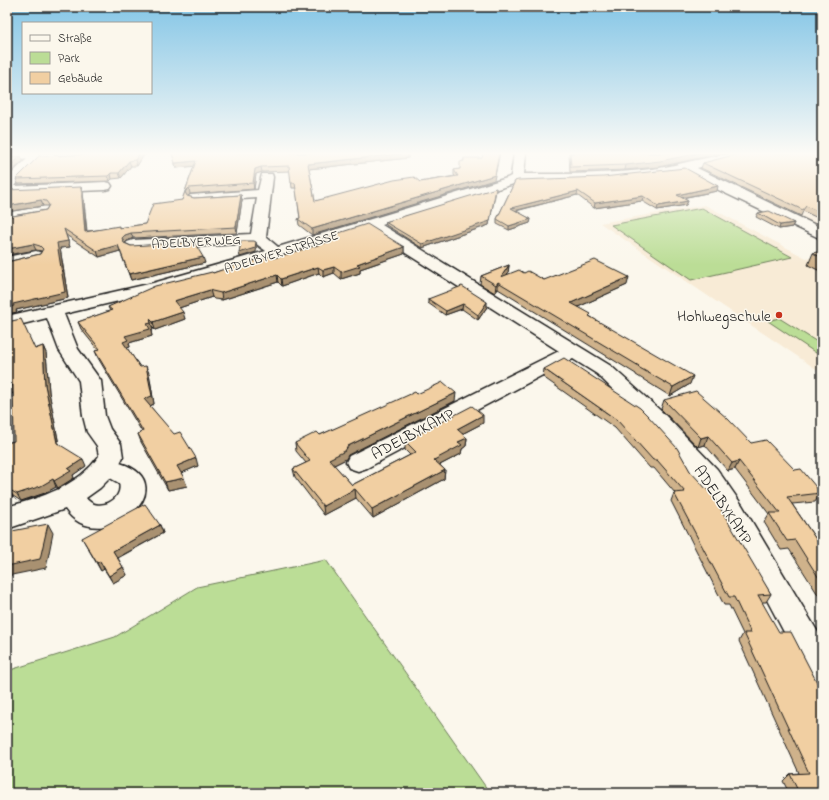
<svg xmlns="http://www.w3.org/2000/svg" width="829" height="800" font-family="'Indie Flower',sans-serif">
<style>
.built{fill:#f8ebd6}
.green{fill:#bbdd96;stroke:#6c7c59}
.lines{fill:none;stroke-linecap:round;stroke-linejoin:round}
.minor-casing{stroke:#1c1c1c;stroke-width:3}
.minor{fill:#fbf7ec;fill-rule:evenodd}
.wall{fill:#cfb28b;stroke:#1c1c1c}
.shaded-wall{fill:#a99171;stroke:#1c1c1c}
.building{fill:#f1cfa2;stroke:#1c1c1c}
.poi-dot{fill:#c8321e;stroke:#fbf7ec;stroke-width:1.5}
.labels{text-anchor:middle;stroke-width:3;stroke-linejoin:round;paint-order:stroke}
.far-street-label{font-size:13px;fill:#1c1c1c;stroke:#fbf7ec}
.poi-label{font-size:16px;fill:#1c1c1c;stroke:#fbf7ec;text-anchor:end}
.street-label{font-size:16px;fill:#1c1c1c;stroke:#fbf7ec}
</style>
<rect width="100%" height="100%" fill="#fbf7ec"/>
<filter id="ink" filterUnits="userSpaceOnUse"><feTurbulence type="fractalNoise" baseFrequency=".025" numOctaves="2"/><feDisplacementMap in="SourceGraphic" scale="8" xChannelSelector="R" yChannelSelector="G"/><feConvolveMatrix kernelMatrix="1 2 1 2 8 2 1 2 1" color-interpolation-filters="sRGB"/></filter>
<g filter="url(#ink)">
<g class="built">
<polygon points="705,205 806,258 822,255 822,373 600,223"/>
<polygon points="822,206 822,231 788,215"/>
</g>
<g class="green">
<polygon points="702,208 792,257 691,280 611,225"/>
<polygon points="779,318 822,345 822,357 768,321"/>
<polygon points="326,560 490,793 7,793 7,671 115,637 197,587"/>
</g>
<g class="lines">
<defs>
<g id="minor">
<polygon points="16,153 112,153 110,155 106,157 40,159 14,186 105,182 110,183 112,186 110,189 105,190 7,194 7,178 27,159 7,162 7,154"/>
<path d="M514,153h12l-2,21c45,0 90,0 135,-6 29,-5 58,-15 88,-15l-2,2 -48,13 125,60v11l-5,-2 -111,-53 -22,-13 -26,4 -56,5 -82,2 -138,43 229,141 52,47 54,56 25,36 80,134v47l-12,-5 -86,-162 -25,-36 -52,-60 -50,-49 -24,-15 -206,109 -9,3 -9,-3 -3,-6 3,-6 210,-105 -191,-122 -169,53 -135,32 14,35 23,32 4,35 5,13 11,15 2,13 -3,6c69,22 -20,98 -55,46l-58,20v-22c35,-10 70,-20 92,-51l-2,-10 -10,-14 -4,-16 -4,-35 -20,-31 -12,-32 -40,10v-12l146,-33 113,-32 -11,-8 -122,7 -6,-2 -2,-3 2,-3 6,-2 118,-6 6,-36 -62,4 -5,-1 -2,-3 2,-3 68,-5 4,-16h10l1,3 -7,60 12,10 229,-69 4,-2zM110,478l9,5c5,18 -22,30 -33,15l14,-10z"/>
<polygon points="36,251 42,253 44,256 42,259 7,267 7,257"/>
</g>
</defs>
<use href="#minor" class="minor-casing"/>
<use href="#minor" class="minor"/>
</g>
<g class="wall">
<polygon points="145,153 137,166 131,166 121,178 112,179 110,181 18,184 16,179 105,154"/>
<polygon points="172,153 408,153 408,158 309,169 315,201 420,182 455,176 454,175 454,170 460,169 463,161 464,158 494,180 312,235 299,225 298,219 300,218 296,188 292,188 290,171 262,172 256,174 254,189 190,194 187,196 194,198 241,195 242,200 237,233 133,238 127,241 125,243 131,246 205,263 131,280 120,251 99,257 66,235 70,247 60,248 68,298 16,310 17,312 7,314 7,262 40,254 42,251 36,250 7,255 7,217 46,210 48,206 43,206 7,212 7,190 83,192 87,231 119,228 145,224 182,200 194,166 176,168"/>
<polygon points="569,153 734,153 713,155 659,167 625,170 570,172"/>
<polygon points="822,153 822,220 803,211 801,216 701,168 703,163"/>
<polygon points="515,181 717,191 682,198 688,201 686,205 657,210 642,201 594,208 577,195 516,211 531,219 530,223 509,230 497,224 497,219"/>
<polygon points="496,191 489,225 422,248 386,225 385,222"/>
<polygon points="758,213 794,223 792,227 779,229 756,217"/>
<polygon points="323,238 404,247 404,254 360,269 360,273 341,279 334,273 323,277 319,273 282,286 278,282 222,300 214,299 212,297 179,308 185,319 155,330 152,327 153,330 151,331 152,336 129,343 130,347 127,348 140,367 149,373 154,404 150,406 198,466 181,473 187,486 168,490 141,442 138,434 142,432 98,358 95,351 98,350 81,329 78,322 110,311 108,307 213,273 254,261 274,258 324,243"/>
<polygon points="822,251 822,272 808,265 813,253"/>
<polygon points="509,265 508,273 507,275 524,273 544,280 627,285 578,307 591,317 690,384 670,396 636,375 636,374 498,289 495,293 480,284 481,276"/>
<polygon points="428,299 487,307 478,320 462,309 445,315 428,303"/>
<polygon points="7,322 35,349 43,346 46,353 49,392 59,445 86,466 73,475 74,478 58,488 56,487 45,493 21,501 13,496 9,498 7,498 7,443 14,441 13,393 7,395"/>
<polygon points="544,369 690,471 771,594 766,602 762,602 822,793 789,793 783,781 790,774 799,773 739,641 743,634 729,605 724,605 671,501 674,493 675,493 654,468 650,468 615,428 543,377"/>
<polygon points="417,394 455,401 348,455 346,459 334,465 352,485 410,455 405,450 405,441 483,423 462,434 467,438 466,446 462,449 461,454 440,465 445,470 444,479 373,518 356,498 324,515 295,477 293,469 306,463 296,451 295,443 320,435"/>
<polygon points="664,400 751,443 795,470 821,493 815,502 792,504 822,548 822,601 789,549 781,550 764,522 769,514 735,469 728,471 705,445 698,447 661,409"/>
<polygon points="160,525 163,533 118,558 127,575 113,583 104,569 101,571 82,538"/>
</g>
<g class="shaded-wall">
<polygon points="140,153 145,153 137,166 135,160"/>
<polygon points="408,153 408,158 308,169 308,164"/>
<polygon points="499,153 500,153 494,180 312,235 312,229 495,175"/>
<polygon points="700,153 734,153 713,155 659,167 625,170 626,165"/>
<polygon points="21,156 23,161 7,176 7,169"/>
<polygon points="129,161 131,166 121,178 119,173"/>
<polygon points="196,161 197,166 176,168 175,163"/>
<polygon points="261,167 262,172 256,174 254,189 253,183 255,169"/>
<polygon points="111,173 112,179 110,181 108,176"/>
<polygon points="718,186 717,191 675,199 677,195"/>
<polygon points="81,187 83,192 87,237 85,232"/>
<polygon points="189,188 190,194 187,197 185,192"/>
<polygon points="496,188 489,225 422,248 422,244"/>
<polygon points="578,191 577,195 510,212 511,208"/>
<polygon points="241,195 242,200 237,233 236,227"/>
<polygon points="643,196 642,201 594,208 595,203"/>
<polygon points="41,200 43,206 7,212 7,206"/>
<polygon points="688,201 686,205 657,210 658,206"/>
<polygon points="531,219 530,223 509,230 509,226"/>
<polygon points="794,223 792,227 779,229 780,225"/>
<polygon points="64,229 70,247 60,248 68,298 16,310 17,312 7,314 7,307 57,243"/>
<polygon points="131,233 133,238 127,241 124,244 122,238 125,235"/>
<polygon points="256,242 257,246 256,252 240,257 239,253"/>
<polygon points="33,244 36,250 7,255 7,249"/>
<polygon points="118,245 120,251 99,257 97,251"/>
<polygon points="404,247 404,254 360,269 360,273 341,279 341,272 357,264"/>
<polygon points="203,257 205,263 131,280 129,274"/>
<polygon points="509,265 508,273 501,283 501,277"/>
<polygon points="318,267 319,273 282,286 281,279"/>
<polygon points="334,267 334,273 323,277 323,270"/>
<polygon points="277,275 278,282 222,300 221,293"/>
<polygon points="629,277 627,285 569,311 571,303"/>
<polygon points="498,282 498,289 495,293 496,285"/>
<polygon points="210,290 212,297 176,309 174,301"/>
<polygon points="487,302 487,307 478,320 478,315"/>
<polygon points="463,304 462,309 445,315 446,311"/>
<polygon points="183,312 185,319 155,330 153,322"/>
<polygon points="150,319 153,330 151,331 152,336 129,343 130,347 125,349 123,342 125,336 147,324"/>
<polygon points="43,346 46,353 49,392 60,450 57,443 45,385"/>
<polygon points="146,366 149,373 154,404 147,407 144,399"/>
<polygon points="693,376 690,384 670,396 673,387"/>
<polygon points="13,385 17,392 7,395 7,387"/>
<polygon points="456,393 455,401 348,455 346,459 330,467 329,459 348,446"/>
<polygon points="483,415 483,423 456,437 457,429"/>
<polygon points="708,436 705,445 698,447 701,438"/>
<polygon points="467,438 466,446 462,449 461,454 434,468 434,460 458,442"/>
<polygon points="196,458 198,466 179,474 177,466"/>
<polygon points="83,459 86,466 73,475 74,478 58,488 54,481 68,469"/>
<polygon points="739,461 735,469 728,471 732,463"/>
<polygon points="445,470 444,479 373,518 372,509"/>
<polygon points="184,478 187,486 168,490 165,482"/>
<polygon points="53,479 56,487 45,493 21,501 17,494"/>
<polygon points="7,489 8,489 13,496 9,498 7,494"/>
<polygon points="355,489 356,498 324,515 323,506"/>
<polygon points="48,524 53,533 46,568 7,576 7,566"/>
<polygon points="160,525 163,533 117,558 113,551"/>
<polygon points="100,561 104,569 101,571 97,563"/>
<polygon points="123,567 127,575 113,583 109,576"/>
</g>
<g class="building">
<polygon points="106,153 140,153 135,160 129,161 119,173 111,173 108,176 16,179 39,156 105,154"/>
<polygon points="172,153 408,153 308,164 315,201 394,180 414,177 420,182 458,176 454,170 460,169 460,162 464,161 464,158 482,158 483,153 499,153 495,175 312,229 298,219 300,218 295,183 291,183 289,166 261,167 255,169 253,183 189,188 185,192 187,196 194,198 241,195 236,227 131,233 125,235 122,238 124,243 131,246 194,242 203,257 129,274 118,245 97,251 64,229 68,241 57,243 65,292 13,304 14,306 7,307 7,262 40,254 43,249 40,246 33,244 7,249 7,217 46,210 49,205 46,201 41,200 7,206 7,190 81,187 85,232 119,226 119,228 145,224 153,204 182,200 196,161 175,163"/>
<polygon points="570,153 700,153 660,161 626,165 571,167"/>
<polygon points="741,153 822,153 822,213 806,206 803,210 703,163"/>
<polygon points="21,156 7,169 7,158"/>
<polygon points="685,168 718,186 677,195 688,201 658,206 643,196 595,203 578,191 511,208 531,219 509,226 497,219 515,181 518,180 603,177"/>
<polygon points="496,188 490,221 422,244 385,222"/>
<polygon points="769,211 794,223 780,225 758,213"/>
<polygon points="367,224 404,247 357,264 360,266 341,272 334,267 323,270 318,267 281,279 277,275 221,293 212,291 210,290 174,301 183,312 153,322 150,319 151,323 147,324 150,329 125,336 128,340 123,342 140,367 146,366 152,396 144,399 174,434 180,432 196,458 177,466 184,478 165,482 138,434 143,431 95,351 100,349 78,322 112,310 108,307 155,286 212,272 213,273 253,259 253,261 271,256 274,258 328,242 323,238"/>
<polygon points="241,241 254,241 256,242 255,248 239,253"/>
<polygon points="822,251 822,258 813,253"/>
<polygon points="595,260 629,277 571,303 591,314 589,316 693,376 673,387 638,367 639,366 498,282 496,285 481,276 509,265 501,277 519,270 524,273 528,271 544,280"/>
<polygon points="462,286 487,302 478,315 463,304 446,311 428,299"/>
<polygon points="21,319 35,349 43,346 45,385 57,443 83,459 68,469 71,471 54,481 53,479 41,486 17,494 8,489 7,489 7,443 14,441 13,385 7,387 7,322"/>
<polygon points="564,358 640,408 648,416 677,448 690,471 708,491 710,491 771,594 758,595 779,632 791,632 822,692 822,793 799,793 790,774 809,773 744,633 751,633 734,597 729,597 674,493 685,492 657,460 653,460 617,420 544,369"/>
<polygon points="443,382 456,393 348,446 345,451 329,459 352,485 416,452 405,441 472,406 483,415 457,429 467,438 458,442 462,445 434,460 445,470 372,509 355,489 323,506 293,469 310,461 295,443 317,432 320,435 415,392 417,394"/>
<polygon points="696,391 728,419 751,443 766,440 795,470 801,469 821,493 787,497 822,548 822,583 795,540 787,541 769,513 780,513 739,461 732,463 708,436 701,438 664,400"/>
<polygon points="145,504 160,525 113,551 123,567 109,576 100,561 97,563 82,538"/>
<polygon points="48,524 40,559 7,566 7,532"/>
</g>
</g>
<linearGradient id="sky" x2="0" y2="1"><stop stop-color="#83c5e6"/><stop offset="0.58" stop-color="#fdfbf6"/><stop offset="1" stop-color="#fdfbf6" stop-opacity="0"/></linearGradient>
<rect width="829" height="265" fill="url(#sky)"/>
<circle class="poi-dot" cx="779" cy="315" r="4"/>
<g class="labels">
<g class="far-street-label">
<text transform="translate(196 241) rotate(-3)" y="5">ADELBYER WEG</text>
<text transform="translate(281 251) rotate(-17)" y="5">ADELBYER STRASSE</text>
</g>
<g class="poi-label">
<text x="771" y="321">Hohlwegschule</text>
</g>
<g class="street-label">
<text transform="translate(412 433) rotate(-28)" y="6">ADELBYKAMP</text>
<text transform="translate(724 504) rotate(56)" y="6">ADELBYKAMP</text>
</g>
</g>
<rect width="829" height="800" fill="none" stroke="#fbf7ec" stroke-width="24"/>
<rect x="12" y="12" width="805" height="776" fill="none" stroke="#1c1c1c" stroke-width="1.5" filter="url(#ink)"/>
<rect x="22" y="22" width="130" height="72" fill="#fbf7ec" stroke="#a29f99"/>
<rect x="30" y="35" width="20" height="6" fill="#fbf7ec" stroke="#a29f99"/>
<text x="58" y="42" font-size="12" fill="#1c1c1c">Straße</text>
<rect x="30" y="52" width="20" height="12" fill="#bbdd96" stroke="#a29f99"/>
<text x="58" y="62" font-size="12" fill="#1c1c1c">Park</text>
<rect x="30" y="72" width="20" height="12" fill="#f1cfa2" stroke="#a29f99"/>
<text x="58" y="82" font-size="12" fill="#1c1c1c">Gebäude</text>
</svg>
